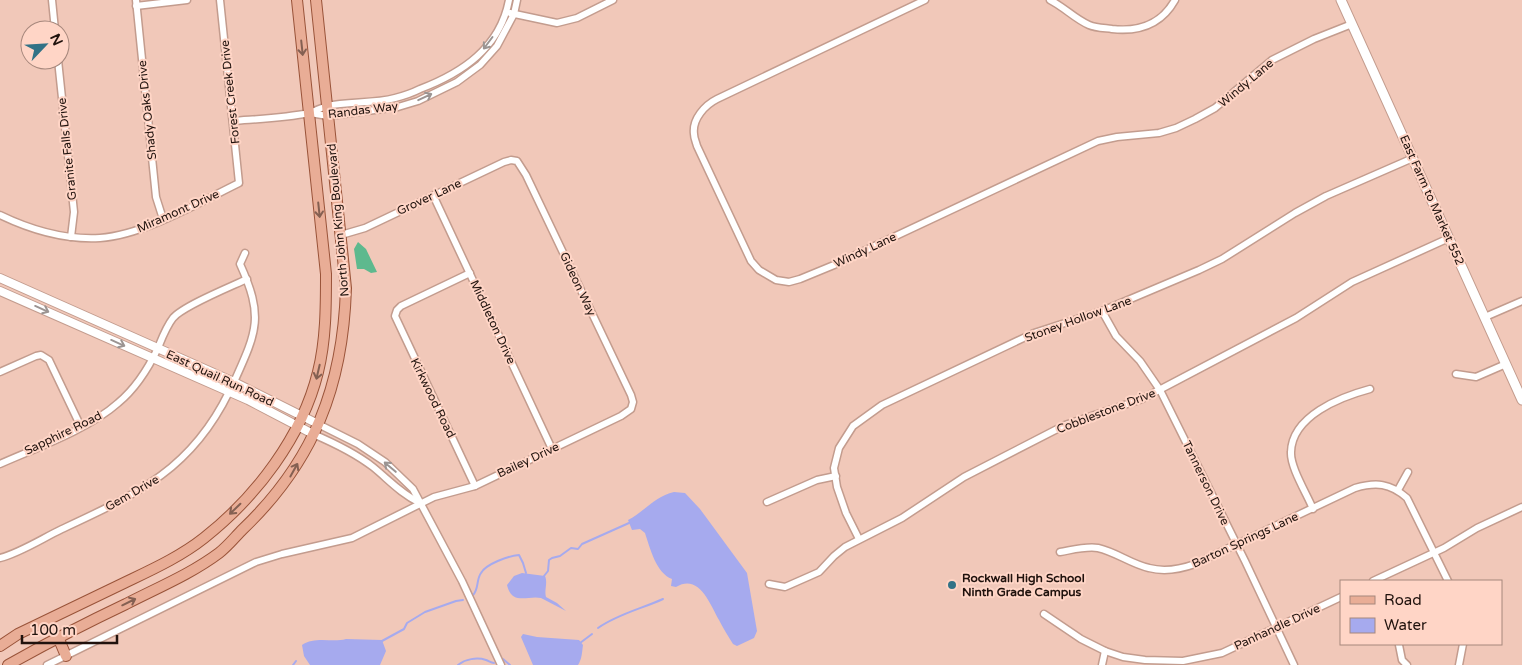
<svg xmlns="http://www.w3.org/2000/svg" width="1522" height="665" font-family="'Varela Round',sans-serif">
<style>
.green{fill:#5eb98e}
.water{fill:#a6aaee}
.lines{fill:none;stroke-linecap:round;stroke-linejoin:round}
.stream{stroke:#a6aaee;stroke-width:2}
.minor-casing{stroke:#c39c8e;stroke-width:9}
.tertiary-casing{stroke:#c39c8e;stroke-width:10}
.secondary-casing{stroke:#c39c8e;stroke-width:11}
.primary-casing{stroke:#995339;stroke-width:12}
.minor{stroke:#fff;stroke-width:6}
.tertiary{stroke:#fff;stroke-width:8}
.secondary{stroke:#fff;stroke-width:9}
.primary{stroke:#e9ad96;stroke-width:10}
.oneway{stroke:#9b9492}
.oneway2{stroke:#846052}
.poi-dot{fill:#327286;stroke:#ffd5c6;stroke-width:2}
.labels{text-anchor:middle;stroke-width:4;stroke-linejoin:round;paint-order:stroke}
.street-label{font-size:12px;fill:#20120d;stroke:#ffd5c6}
.poi-label{font-size:12px;font-weight:bold;fill:#20120d;stroke:#ffd5c6;text-anchor:start}
</style>
<rect width="100%" height="100%" fill="#f1c8b9"/>
<polygon class="green" points="358,242 366,249 377,272 371,273 364,269 357,269 354,249"/>
<g class="water">
<path d="M674,492l11,1 15,16 47,64 10,58 -3,7 -17,8 -4,-2c-5,-8 -10,-16 -14,-24 -9,-16 -20,-47 -43,-33l-5,-1 1,-7c-16,-6 -22,-31 -27,-46l-5,-4 -8,1 -4,-10c16,-8 27,-24 46,-28z"/>
<path d="M522,573l23,3c3,7 -1,14 1,21l11,6 9,8 -25,-13c-13,-3 -29,8 -34,-13l7,-9z"/>
<path d="M523,634l14,3 42,3 4,5c-1,7 -1,14 -5,20h-45l-12,-28z"/>
<path d="M346,639l36,1 4,11 -6,14h-70l-6,-9 -2,-11c13,-9 31,-2 44,-6z"/>
</g>
<g class="lines">
<g class="stream">
<polyline points="544,576 548,571 549,560 552,558 560,556 571,548 578,549 582,544 629,523"/>
<path d="M473,595c6,-6 3,-15 8,-22 5,-9 27,-17 38,-18l4,8 3,10"/>
<path d="M598,628c20,-14 43,-19 65,-29"/>
<polyline points="382,641 404,629 407,623 425,612 456,601 463,600"/>
<polyline points="580,643 592,634"/>
<polyline points="503,659 510,665"/>
<polyline points="293,665 296,661"/>
<path d="M458,665c7,-6 19,-8 28,-5 3,1 5,3 8,3"/>
</g>
<defs>
<g id="minor">
<polyline points="52,0 55,30"/>
<polyline points="136,0 156,197 163,219"/>
<path d="M925,0l-208,99c-12,6 -25,20 -23,35 0,4 2,8 3,12l54,115 8,9 17,10 13,2 11,-3 34,-14 264,-124 19,-4 42,-4 17,-5 19,-9 20,-11 57,-48 42,-21 38,-15"/>
<path d="M1050,0c14,7 25,19 39,25 7,3 16,3 23,4 27,3 49,-4 63,-29"/>
<polyline points="136,6 187,0"/>
<polyline points="510,13 557,23 577,18 613,0"/>
<polyline points="58,60 74,212 71,237"/>
<polyline points="310,113 328,116 398,107 418,101 457,82 480,65 497,46 514,14 517,0"/>
<path d="M233,121c25,-2 52,-3 76,-8 6,-2 12,-5 18,-7 22,-5 46,-2 68,-8 8,-2 17,-5 25,-9 42,-16 80,-41 89,-89"/>
<polyline points="433,195 552,449"/>
<path d="M0,215c31,15 65,25 100,23 44,-3 100,-36 139,-55l-19,-183"/>
<polyline points="470,273 401,306 397,310 395,316 475,486"/>
<polyline points="1102,311 1116,336 1140,361 1160,390 1245,561 1294,665"/>
<polyline points="1485,317 1522,301"/>
<polyline points="0,372 36,356 41,355 49,360 81,427"/>
<polyline points="1456,374 1476,377 1506,364"/>
<path d="M234,382c23,-51 30,-65 6,-118l5,-11"/>
<polyline points="318,424 358,444 385,462 413,489 462,581 501,665"/>
<path d="M313,434c21,9 42,19 60,33 16,13 27,26 47,36"/>
<path d="M0,464c36,-16 89,-35 118,-61 17,-14 30,-34 40,-55 4,-10 8,-21 15,-30 10,-12 57,-31 74,-39"/>
<polyline points="1398,490 1408,472"/>
<polyline points="767,502 817,480 836,476"/>
<path d="M1313,509c-6,-15 -23,-42 -22,-57 1,-36 49,-55 79,-63"/>
<polyline points="859,539 846,513 837,487 834,468 839,448 853,426 882,405 1034,333 1102,311 1199,270 1222,259 1295,213 1326,196 1413,158"/>
<path d="M1060,552c12,-2 26,-6 38,-4 18,4 33,16 51,20 15,4 32,1 46,-4l160,-76c21,-6 35,-5 52,10l41,83"/>
<path d="M0,558c20,-5 43,-20 62,-29 75,-35 129,-59 167,-137"/>
<polyline points="1373,581 1444,548 1477,528 1522,507"/>
<polyline points="769,584 785,587 810,576 819,572 834,556 845,547 902,518 964,477 1065,425 1142,399 1296,318 1352,282 1449,238"/>
<polyline points="1044,614 1081,639 1105,651 1123,657 1145,660 1183,661 1222,653 1341,597"/>
<polyline points="1399,645 1402,660 1407,665"/>
<polyline points="47,665 256,562 282,554 352,538 434,497 475,486 621,416 631,409 633,402 631,395 526,175 517,161 511,160 504,162 365,228 341,235"/>
<polyline points="1102,665 1105,651"/>
<polyline points="1459,665 1463,644"/>
</g>
<g id="tertiary">
<polyline points="0,278 234,382 318,424"/>
<polyline points="0,291 248,400 313,434"/>
</g>
<polyline id="secondary" points="1341,0 1522,400"/>
<g id="primary">
<polyline points="58,637 66,656"/>
<path d="M0,646l18,-12c36,-17 71,-34 106,-51 27,-13 56,-26 80,-45 52,-41 98,-101 114,-166 8,-32 8,-66 8,-98l-29,-274"/>
<path d="M8,665c39,-22 78,-42 118,-61 31,-16 65,-30 93,-51 9,-7 16,-16 24,-24 71,-68 100,-143 103,-241l-30,-288"/>
</g>
</defs>
<use href="#minor" class="minor-casing"/>
<use href="#tertiary" class="tertiary-casing"/>
<use href="#secondary" class="secondary-casing"/>
<use href="#primary" class="primary-casing"/>
<use href="#minor" class="minor"/>
<use href="#tertiary" class="tertiary"/>
<use href="#secondary" class="secondary"/>
<use href="#primary" class="primary"/>
</g>
<defs><path id="oneway-shaft" d="M-6 0H5M1.5-3L5.5 0L1.5 3" fill="none" stroke-width="1.6" stroke-linecap="round" stroke-linejoin="round" transform="scale(1.25)"/></defs>
<g class="oneway">
<use href="#oneway-shaft" transform="translate(488 43) rotate(127)"/>
<use href="#oneway-shaft" transform="translate(425 97) rotate(-25)"/>
<use href="#oneway-shaft" transform="translate(42 309) rotate(24)"/>
<use href="#oneway-shaft" transform="translate(118 343) rotate(24)"/>
<use href="#oneway-shaft" transform="translate(390 467) rotate(-140)"/>
</g>
<g class="oneway2">
<use href="#oneway-shaft" transform="translate(302 48) rotate(84)"/>
<use href="#oneway-shaft" transform="translate(319 210) rotate(84)"/>
<use href="#oneway-shaft" transform="translate(318 372) rotate(103)"/>
<use href="#oneway-shaft" transform="translate(294 470) rotate(-61)"/>
<use href="#oneway-shaft" transform="translate(235 509) rotate(136)"/>
<use href="#oneway-shaft" transform="translate(129 602) rotate(-26)"/>
</g>
<circle class="poi-dot" cx="952" cy="585" r="5"/>
<g class="labels">
<g class="street-label">
<text transform="translate(1246 83) rotate(-40)" y="4">Windy Lane</text>
<text transform="translate(230 92) rotate(-96)" y="4">Forest Creek Drive</text>
<text transform="translate(147 110) rotate(-96)" y="4">Shady Oaks Drive</text>
<text transform="translate(363 110) rotate(-7)" y="4">Randas Way</text>
<text transform="translate(67 149) rotate(-96)" y="4">Granite Falls Drive</text>
<text transform="translate(429 197) rotate(-25)" y="4">Grover Lane</text>
<text transform="translate(1432 200) rotate(66)" y="4">East Farm to Market 552</text>
<text transform="translate(178 211) rotate(-24)" y="4">Miramont Drive</text>
<text transform="translate(338 220) rotate(-95)" y="4">North John King Boulevard</text>
<text transform="translate(865 250) rotate(-25)" y="4">Windy Lane</text>
<text transform="translate(578 284) rotate(65)" y="4">Gideon Way</text>
<text transform="translate(1078 319) rotate(-20)" y="4">Stoney Hollow Lane</text>
<text transform="translate(493 322) rotate(65)" y="4">Middleton Drive</text>
<text transform="translate(220 378) rotate(25)" y="4">East Quail Run Road</text>
<text transform="translate(433 398) rotate(64)" y="4">Kirkwood Road</text>
<text transform="translate(1106 411) rotate(-21)" y="4">Cobblestone Drive</text>
<text transform="translate(63 433) rotate(-26)" y="4">Sapphire Road</text>
<text transform="translate(528 460) rotate(-25)" y="4">Bailey Drive</text>
<text transform="translate(1206 483) rotate(64)" y="4">Tannerson Drive</text>
<text transform="translate(132 493) rotate(-30)" y="4">Gem Drive</text>
<text transform="translate(1245 540) rotate(-25)" y="4">Barton Springs Lane</text>
<text transform="translate(1277 627) rotate(-25)" y="4">Panhandle Drive</text>
</g>
<g class="poi-label">
<text x="962" y="582">Rockwall High School<tspan x="962" dy="14">Ninth Grade Campus</tspan></text>
</g>
</g>
<rect x="1340" y="580" width="162" height="65" fill="#ffd5c6" stroke="#a6877c"/>
<rect x="1350" y="596" width="25" height="8" fill="#e9ad96" stroke="#a6877c"/>
<text x="1384" y="605" font-size="15" fill="#20120d">Road</text>
<rect x="1350" y="618" width="25" height="15" fill="#a6aaee" stroke="#a6877c"/>
<text x="1384" y="630" font-size="15" fill="#20120d">Water</text>
<g transform="translate(45 45) rotate(65)"><circle r="24" fill="#ffd5c6" stroke="#a6877c"/>
<path d="M0-4L9 19L0 12L-9 19Z" fill="#327286"/>
<text y="-8" font-size="14" font-weight="bold" text-anchor="middle" fill="#20120d">N</text>
</g>
<path d="M22 635v8h95v-8" fill="none" stroke="#20120d" stroke-width="2.5"/>
<text x="30" y="635" font-size="15" fill="#20120d" stroke="#ffd5c6" stroke-width="4" paint-order="stroke">100 m</text>
</svg>
